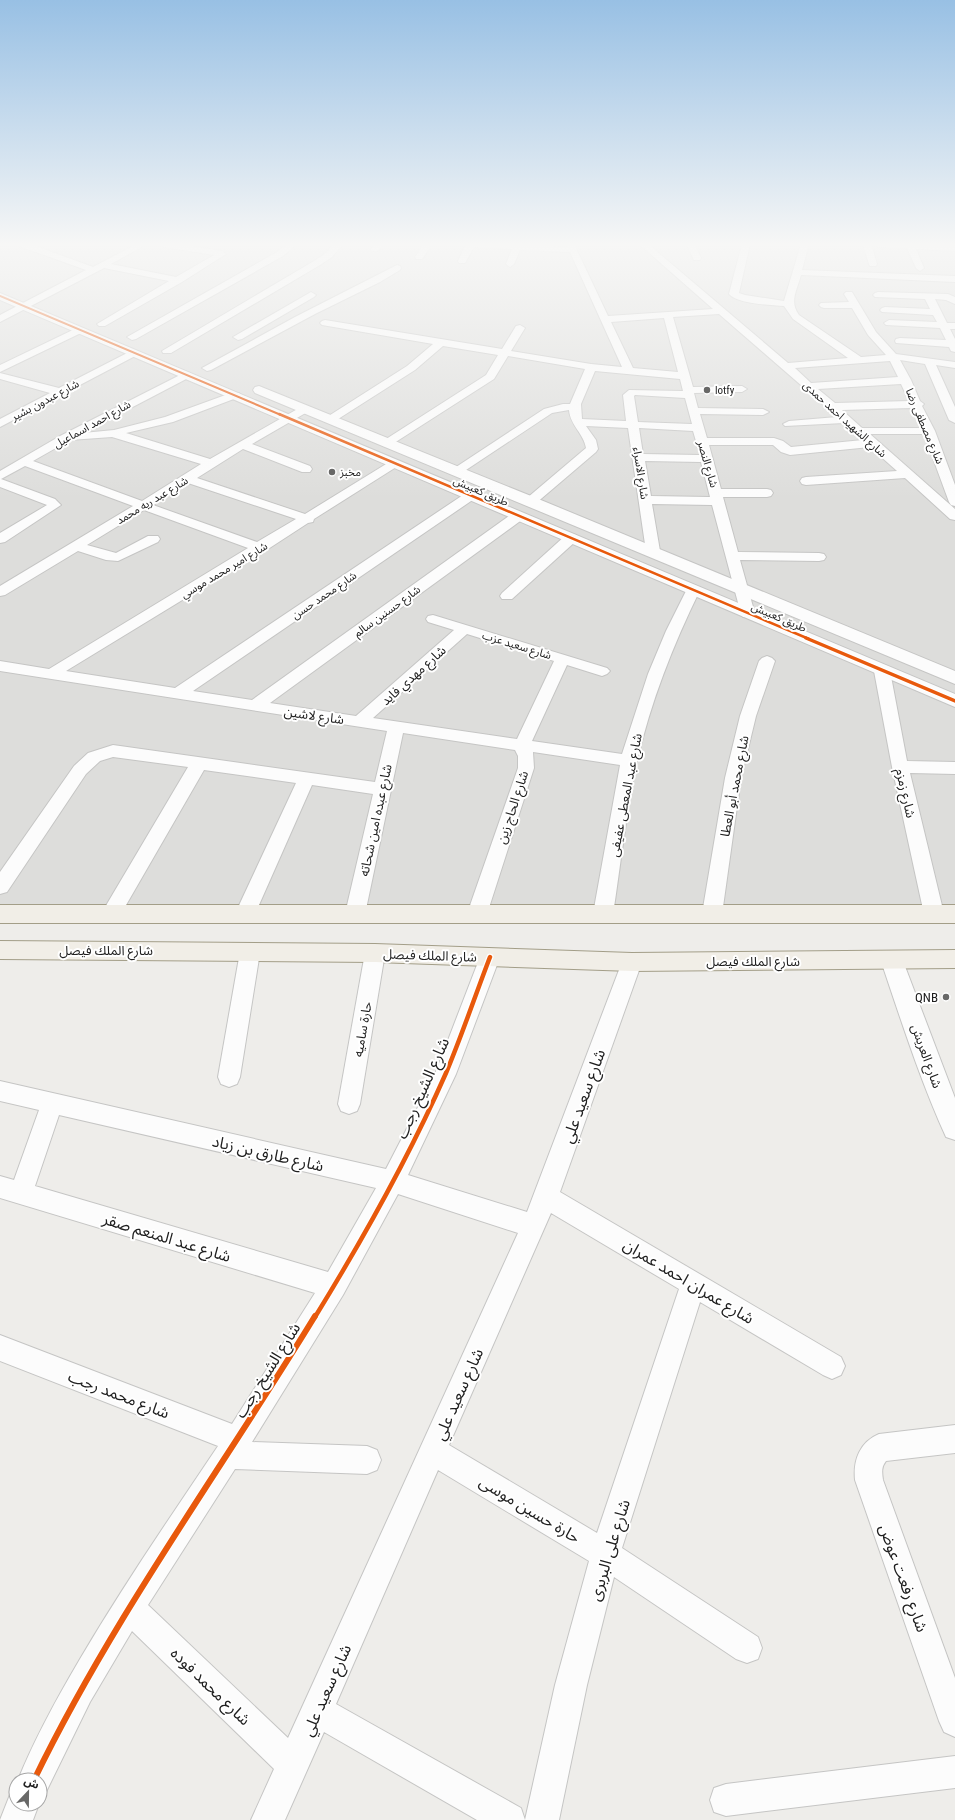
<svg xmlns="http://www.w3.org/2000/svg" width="955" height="1820" font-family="'Roboto Condensed','Noto Sans Arabic',sans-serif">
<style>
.residential{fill:#dddddb}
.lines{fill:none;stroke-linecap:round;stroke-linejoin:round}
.minor-casing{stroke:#c5c5c4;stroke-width:2}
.tertiary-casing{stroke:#c5c5c4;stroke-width:2}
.primary-casing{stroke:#a39e88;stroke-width:2}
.minor{fill:#fcfcfc;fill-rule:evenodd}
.tertiary{fill:#fcfcfc;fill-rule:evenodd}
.primary{fill:#f1eee7;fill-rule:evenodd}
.cycleway-far4-casing{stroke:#fff;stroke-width:3.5}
.cycleway-far3-casing{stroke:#fff;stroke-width:4}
.cycleway-far2-casing{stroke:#fff;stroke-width:5.5}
.cycleway-far1-casing{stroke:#fff;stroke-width:7}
.cycleway-casing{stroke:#fff;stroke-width:8}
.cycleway-far4{stroke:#e8590c;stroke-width:2}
.cycleway-far3{stroke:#e8590c;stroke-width:2.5}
.cycleway-far2{stroke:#e8590c;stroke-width:3.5}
.cycleway-far1{stroke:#e8590c;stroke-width:4.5}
.cycleway{stroke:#e8590c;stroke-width:6}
.poi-dot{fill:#686867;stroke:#fff;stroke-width:1.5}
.labels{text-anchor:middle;stroke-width:4;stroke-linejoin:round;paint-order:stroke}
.far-poi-label{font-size:11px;fill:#202020;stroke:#fff;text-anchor:start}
.far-street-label{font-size:11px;fill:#202020;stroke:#fff}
.street-label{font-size:13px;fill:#202020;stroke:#fff}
.poi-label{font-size:13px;fill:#202020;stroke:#fff;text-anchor:end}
.near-street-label{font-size:16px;fill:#202020;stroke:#fff}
</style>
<rect width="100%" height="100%" fill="#eeedea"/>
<polygon class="residential" points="0,244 955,244 955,904 0,918"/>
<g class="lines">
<defs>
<g id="minor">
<polygon points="18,244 30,244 93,267 137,244 147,244 111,264 176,277 214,255 164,247 160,244 178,244 222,251 226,254 182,282 105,326 99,326 97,324 169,281 104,268 0,322 0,315 86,270 19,246"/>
<polygon points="288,244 297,244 283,256 136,339 132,340 127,337 277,252"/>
<polygon points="334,244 343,244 332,257 320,265 171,353 163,353 162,351 314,261 326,253"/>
<polygon points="376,244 385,244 378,251 372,251 371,249"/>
<polygon points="424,244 432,244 422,259 416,259 415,257"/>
<path d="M466,244h46l55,3 -1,-3h8l34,72 105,-7 -74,-65h9l140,119 60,-5 -55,-39 -9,-13c-14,-1 -46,-2 -55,-12l13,-50h8l-11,49 6,2 39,6 17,-57h8l-7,26 153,6v6l-154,-7c-4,15 -12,27 -2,40l62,42 25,-2 -18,-20 -16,-27h-28l-3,-1 -2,-2 2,-2 28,-1 -5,-8 2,-2h6l24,40 20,22 59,8v6l-19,-3 19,42v16l-6,-3 -24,-56 -25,-4 11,20 9,21 4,3 -2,2 13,25 20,54v21l-4,-1 -2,-3 -25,-68h-54l85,75v11l-5,-1 -45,-41 -99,7 -4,-1 -2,-3 2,-3 4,-1 91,-6 -27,-24 -80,8 -9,-3 -8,-7h-64l12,44h46l4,1 2,3 -2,3 -4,1h-44l15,55 81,1 5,1 2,3 -2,3 -5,1 -79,-1 15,54 -2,3h-10l-2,-3 -29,-109 -60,-1 8,47 -2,3h-10l-2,-3 -18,-123 -42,-2 10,14 2,9 -2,3 -61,52h-8l-2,-3 2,-3 59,-50c-2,-14 -16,-23 -17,-38l-17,3 -92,61h-8l-2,-3 94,-62 19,-5h7l15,-35 -77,-13 -14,23 -103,66h-8l-2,-2 2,-2 103,-66 12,-20 -55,-9 -28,24 -80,51h-8l-2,-2 2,-2 80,-51 26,-22 -111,-19 -2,-2 2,-2 3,-1 177,29 14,-23 4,-1 5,3 -14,23 80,13 31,3 -52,-115 -50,-2 -6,14 -4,3 -4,-3 6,-15 -38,-2 -9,16h-6l-1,-2zM719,314l106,92 1,3 11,8 -48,4 -6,3 2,2 59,-3 19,17 -72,7 -8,-6 -9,-3h-67l-7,-24 63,1 6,-3 -6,-3 -65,-1 -4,-15 48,-1 5,-3 -5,-3 -49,1 -20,-70zM664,318l14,54 -45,-4 -22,-46zM890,361l8,16 -87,6 -16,-15zM595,371l85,8 3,12 -54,-1 -6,5 3,26 -44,-2 -1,-15zM901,384l8,17 -74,2 -17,-14zM635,395l50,3 7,26 -54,-2 -4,-26zM912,408l10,20h-60l-20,-18zM639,428l54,3 7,24 -57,-1zM645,461l56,1 9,35 -59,-1z"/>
<polygon points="686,244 694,244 701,258 700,260 694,260"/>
<polygon points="863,244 871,244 877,264 876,266 870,266 869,264"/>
<polygon points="873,244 955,245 955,251 916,249 924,268 920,271 916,268 907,248 877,247"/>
<polygon points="397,265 400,266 401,268 400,270 380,282 315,314 211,370 207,371 202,368 295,317"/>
<polygon points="311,292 316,295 314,297 242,339 238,340 233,337"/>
<polygon points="878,292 948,294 955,297 955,304 946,300 935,299 947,323 955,323 955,329 950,329 955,339 955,352 951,351 949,347 896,343 895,341 896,339 900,338 946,340 940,328 886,325 884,323 889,320 937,322 933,315 882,312 880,310 882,308 885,307 930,309 925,299 875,297 873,295 875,293"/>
<polygon points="79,327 84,330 83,332 0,372 0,365"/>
<polygon points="133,350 137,351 138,353 137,355 0,427 0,419 50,393 0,379 0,373 59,388"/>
<path d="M186,372l4,1 1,2 -1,2 -107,56 31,-3 51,-13 66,-24h8l1,2 -1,2 -66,25 -47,11 84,26 91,-52h8l2,2 -2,2 -57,33 58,22 2,3 -2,3h-8l-59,-23 -46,29 108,36 86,-53h8l2,3 -87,55 -1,3 -5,1 -43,28 -4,1 -195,119 109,17 291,-195h8l2,3 -2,3 -281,192 59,9 261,-187h10l1,3 -1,3 -253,184 86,13 98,-86 -26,-8 -2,-3 2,-3 5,-1 174,53 3,3 -3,3 -5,2 -35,-11 -35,76 90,13 26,-80 18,-43 22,-44h10l2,3c-27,55 -49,111 -63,171 -11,50 -16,102 -24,153l-3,5 -7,3 -7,-3 -3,-5 27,-149 -87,-13 1,16 -47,146 -3,5 -7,3 -7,-3 -3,-5 51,-146v-12l-3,-6 -112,-17 -38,181 -3,5 -7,3 -7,-3 -3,-5 28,-120 -61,-9 -57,129 -3,5 -7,3 -7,-3 -3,-5 61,-131 -92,-13 -86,149 -7,3 -7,-3 -3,-5 3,-5 84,-142 -75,-10 -13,4 -14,13 -79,118 -7,2v-22l74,-106 14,-13 25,-8 262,37 12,-51 -387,-60v-10l49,8 199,-121 -104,-38 -57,35 29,8 32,-17h10l2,3 -2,3 -40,19 -12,-1 -28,-9 -73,44 -5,1v-10l133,-80 -108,-40 -24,13 54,20 6,6 -56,37 -5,1v-10l47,-28 -47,-18v-16l60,-35zM112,437l89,27 -59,37 -109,-40 37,-21zM188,483l108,36 -39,23 -104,-37zM467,634l87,27 -37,78 -144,-21z"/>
<polygon points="571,534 576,535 578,538 576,541 512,599 502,599 500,596 502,593 566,535"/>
<polygon points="767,656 772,658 775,661 756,716 741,778 722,914 719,919 712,922 705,919 702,914 725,778 740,716 759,661 762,658"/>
<polygon points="882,666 887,668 890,671 907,761 955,762 955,774 910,773 944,914 941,919 934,922 927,919 924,914 892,767 874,671 877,668"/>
<polygon points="250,944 257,946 260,952 240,1077 237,1084 229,1087 221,1084 218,1077 240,952 243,946"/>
<polygon points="375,945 382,947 385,953 360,1104 357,1111 349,1114 341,1111 338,1104 365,953 368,947"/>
<path d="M490,949l7,2 3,6 -44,117 -48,101 119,37 95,-250 3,-6 7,-2 7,2 3,6 -82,230 281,165 4,9 -4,9 -9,4 -9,-4 -123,-73 -78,246 136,89 4,11 -4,11 -11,4 -11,-4 -122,-82 -27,108 -28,135h-82l-153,-88 -39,88h-34l23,-51 -142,-138 -42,71 -44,90 -6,2v-14h-22c17,-42 39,-82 62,-121 43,-73 91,-143 138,-213l-218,-85v-26l232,89 83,-131 -315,-95v-22l14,4 25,-70 -39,-9v-20l386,88 49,-95 45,-117 3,-6zM59,1115l317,73 -48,84 -293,-86zM398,1194l120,39 -230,505 -140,-133 87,-136 132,5 10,-4 4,-10 -4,-10 -10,-4 -115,-4 91,-147zM551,1213l128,76 -82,244 -148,-88zM438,1470l151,91 -34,124 -30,135 -4,-12 -185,-104z"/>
<path d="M955,1425v28l-69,8c-5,6 -4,12 -3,19l72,198v59l-11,-5 -5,-11 -84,-241c-2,-20 5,-38 24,-46z"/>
<polygon points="955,1756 955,1788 726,1816 714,1812 710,1800 714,1788 726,1784"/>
<polygon points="16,1790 16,1804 39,1804 33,1820 0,1820 11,1792"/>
</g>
<g id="tertiary">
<polygon points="0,293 955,694 955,707 0,300"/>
<polygon points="259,386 536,498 955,671 955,684 255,393 253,390 255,387"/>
<path d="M892,952l8,2 3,7 52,137v42l-9,-3c-26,-57 -45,-117 -65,-176l3,-7z"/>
</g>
<g id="primary">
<rect x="0" y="905" width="955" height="18"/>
<polygon points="0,941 375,944 632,953 955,950 955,968 632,971 375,962 0,959"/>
</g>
</defs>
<use href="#minor" class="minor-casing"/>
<use href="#tertiary" class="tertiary-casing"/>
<use href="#primary" class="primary-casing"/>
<use href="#minor" class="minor"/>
<use href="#tertiary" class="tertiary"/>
<use href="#primary" class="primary"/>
<defs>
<polyline id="cycleway-far4" points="0,296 281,415"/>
<polyline id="cycleway-far3" points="279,414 809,639"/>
<polyline id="cycleway-far2" points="806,638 955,701"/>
<path id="cycleway-far1" d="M315,1317c48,-78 94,-160 131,-244 16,-38 29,-77 44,-116"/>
<path id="cycleway" d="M34,1780c79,-163 187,-310 281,-464"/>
</defs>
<use href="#cycleway-far4" class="cycleway-far4-casing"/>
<use href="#cycleway-far3" class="cycleway-far3-casing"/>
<use href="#cycleway-far2" class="cycleway-far2-casing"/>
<use href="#cycleway-far1" class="cycleway-far1-casing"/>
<use href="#cycleway" class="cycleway-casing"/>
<use href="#cycleway-far4" class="cycleway-far4"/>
<use href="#cycleway-far3" class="cycleway-far3"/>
<use href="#cycleway-far2" class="cycleway-far2"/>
<use href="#cycleway-far1" class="cycleway-far1"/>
<use href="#cycleway" class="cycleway"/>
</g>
<linearGradient id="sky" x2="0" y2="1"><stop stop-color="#98c0e4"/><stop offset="0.49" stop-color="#f7f7f6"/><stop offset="1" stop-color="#f7f7f6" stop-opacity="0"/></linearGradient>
<rect width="955" height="499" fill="url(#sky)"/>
<g class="poi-dot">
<circle cx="707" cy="390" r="4"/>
<circle cx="332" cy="472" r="4"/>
<circle cx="946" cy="997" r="4"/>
</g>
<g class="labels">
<g class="far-poi-label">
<text x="715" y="394">lotfy</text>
<text x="340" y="476">مخبز</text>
</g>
<g class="far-street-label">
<text transform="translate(45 400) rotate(-28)" y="4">شارع عبدون بشير</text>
<text transform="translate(845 419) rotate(42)" y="4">شارع الشهيد احمد حمدى</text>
<text transform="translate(92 424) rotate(-29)" y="4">شارع احمد اسماعيل</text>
<text transform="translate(925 426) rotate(67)" y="4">شارع مصطفى رضا</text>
<text transform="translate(708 464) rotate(74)" y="4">شارع النصر</text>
<text transform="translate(641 473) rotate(81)" y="4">شارع الاسراء</text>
<text transform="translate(481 491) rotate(23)" y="4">طريق كعبيش</text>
<text transform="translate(152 500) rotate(-31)" y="4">شارع عبد ريه محمد</text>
<text transform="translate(224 570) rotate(-31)" y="4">شارع امير محمد موسي</text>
<text transform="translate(324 595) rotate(-34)" y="4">شارع محمد حسن</text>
<text transform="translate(387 611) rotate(-36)" y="4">شارع حسنين سالم</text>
<text transform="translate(779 617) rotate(23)" y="4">طريق كعبيش</text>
<text transform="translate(517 645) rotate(17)" y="4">شارع سعيد عزب</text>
</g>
<g class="street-label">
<text transform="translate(413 675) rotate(-42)" y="5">شارع مهدي فايد</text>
<text transform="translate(314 715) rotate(8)" y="5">شارع لاشين</text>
<text transform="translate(734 786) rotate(-79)" y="5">شارع محمد أبو العطا</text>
<text transform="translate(906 793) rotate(77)" y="5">شارع زمزم</text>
<text transform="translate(625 795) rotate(-79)" y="5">شارع عبد المعطى عفيفى</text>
<text transform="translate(512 807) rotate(-72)" y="5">شارع الحاج زين</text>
<text transform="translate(375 820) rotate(-78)" y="5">شارع عبده امين شحاته</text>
<text x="106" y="955">شارع الملك فيصل</text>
<text transform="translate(430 955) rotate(2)" y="5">شارع الملك فيصل</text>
<text x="753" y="966">شارع الملك فيصل</text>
<text transform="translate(362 1029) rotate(-80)" y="5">حارة ساميه</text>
<text transform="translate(927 1056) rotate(70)" y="5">شارع العريش</text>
</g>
<g class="poi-label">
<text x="938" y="1002">QNB</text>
</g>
<g class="near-street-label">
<text transform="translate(422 1088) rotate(-66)" y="6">شارع الشيخ رجب</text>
<text transform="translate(583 1096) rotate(-70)" y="6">شارع سعيد علي</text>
<text transform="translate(268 1153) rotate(13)" y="6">شارع طارق بن زياد</text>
<text transform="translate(167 1237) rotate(17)" y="6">شارع عبد المنعم صقر</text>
<text transform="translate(689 1281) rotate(31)" y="6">شارع عمران احمد عمران</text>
<text transform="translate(267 1370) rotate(-58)" y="6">شارع الشيخ رجب</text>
<text transform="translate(119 1394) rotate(21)" y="6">شارع محمد رجب</text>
<text transform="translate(458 1394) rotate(-66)" y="6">شارع سعيد علي</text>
<text transform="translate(530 1509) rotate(31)" y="6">حارة حسين موسى</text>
<text transform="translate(609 1550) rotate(-73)" y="6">شارع على البربرى</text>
<text transform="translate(904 1578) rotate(70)" y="6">شارع رفعت عوض</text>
<text transform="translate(211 1686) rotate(44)" y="6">شارع محمد فوده</text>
<text transform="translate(326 1690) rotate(-66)" y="6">شارع سعيد علي</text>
</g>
</g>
<g transform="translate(28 1792) rotate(22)"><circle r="19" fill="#ffffff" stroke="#a6a6a6"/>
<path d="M0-3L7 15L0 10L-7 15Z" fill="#686867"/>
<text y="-6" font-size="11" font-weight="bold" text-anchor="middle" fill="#202020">ش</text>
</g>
</svg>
